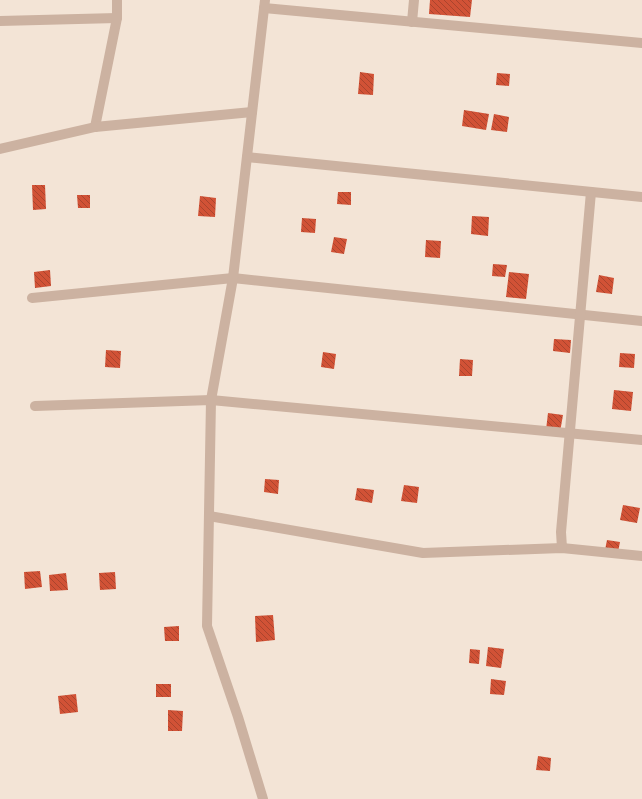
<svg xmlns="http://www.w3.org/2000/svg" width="642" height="799" font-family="'Fira Sans Condensed',sans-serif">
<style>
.building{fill:url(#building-back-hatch)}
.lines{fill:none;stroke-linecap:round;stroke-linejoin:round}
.street{stroke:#ccb2a1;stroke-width:10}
</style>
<defs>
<pattern id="building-back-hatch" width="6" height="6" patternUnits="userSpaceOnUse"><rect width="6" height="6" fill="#d15236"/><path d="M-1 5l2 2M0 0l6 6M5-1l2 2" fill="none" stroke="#aa442d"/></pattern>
</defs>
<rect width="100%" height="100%" fill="#f3e4d6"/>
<g class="building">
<polygon points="430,0 472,0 470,17 429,14"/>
<polygon points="360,72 374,74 373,95 358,94"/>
<polygon points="497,73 510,74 509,86 496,85"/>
<polygon points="464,110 489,114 486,130 462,126"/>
<polygon points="494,114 509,117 507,132 491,130"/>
<polygon points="32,185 45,185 46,209 33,210"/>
<polygon points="338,192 351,192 351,205 337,204"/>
<polygon points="77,195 90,195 90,208 78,208"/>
<polygon points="200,196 216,198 215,217 198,216"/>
<polygon points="472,216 489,217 488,236 471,234"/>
<polygon points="302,218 316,219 315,233 301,232"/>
<polygon points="334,237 347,239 344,254 331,252"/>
<polygon points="426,240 441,241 440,258 425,257"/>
<polygon points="493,264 507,265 505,277 492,276"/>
<polygon points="50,270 51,286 35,288 34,272"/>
<polygon points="509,272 529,274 526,299 506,297"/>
<polygon points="599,275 614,278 612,294 596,292"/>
<polygon points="554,339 571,340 570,353 553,351"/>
<polygon points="106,350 121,351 120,368 105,367"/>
<polygon points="323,352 336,354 334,369 321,367"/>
<polygon points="620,353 635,354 634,368 619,367"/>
<polygon points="460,359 473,360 472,376 459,376"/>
<polygon points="614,390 633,392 631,411 612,409"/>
<polygon points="548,413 563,415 560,432 546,430"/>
<polygon points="265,479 279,480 278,494 264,492"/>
<polygon points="404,485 419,487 417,503 401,501"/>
<polygon points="357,488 374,490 372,503 355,500"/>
<polygon points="623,505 640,508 637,523 620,520"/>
<polygon points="607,540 620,542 618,552 605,550"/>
<polygon points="40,571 42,587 25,589 24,572"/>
<polygon points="115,572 116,589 100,590 99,573"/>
<polygon points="66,573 68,590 50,591 49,575"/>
<polygon points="273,615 275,640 256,642 255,616"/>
<polygon points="179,626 179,641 165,641 164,627"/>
<polygon points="488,647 504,649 501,668 486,666"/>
<polygon points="470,649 480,650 479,664 469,663"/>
<polygon points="491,679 506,681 504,695 490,694"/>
<rect x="156" y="684" width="15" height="13"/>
<polygon points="76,694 78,712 60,714 58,696"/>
<polygon points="168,710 183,711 182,731 168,731"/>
<polygon points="538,756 551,758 550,771 536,770"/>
</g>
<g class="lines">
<g class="street">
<polyline points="264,8 642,43"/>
<polyline points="0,21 117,18"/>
<polyline points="412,22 414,0"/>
<polyline points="95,127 117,18 117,0"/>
<polyline points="0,149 95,127 252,112"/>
<polyline points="247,157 642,197"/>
<polyline points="32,298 233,278 642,321"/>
<polyline points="35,406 211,400 642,440"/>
<polyline points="209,516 423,553 562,548 642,556"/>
<polyline points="562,548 561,532 591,192"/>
<polyline points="263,799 238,717 207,626 211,400 233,278 265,0"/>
</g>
</g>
</svg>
